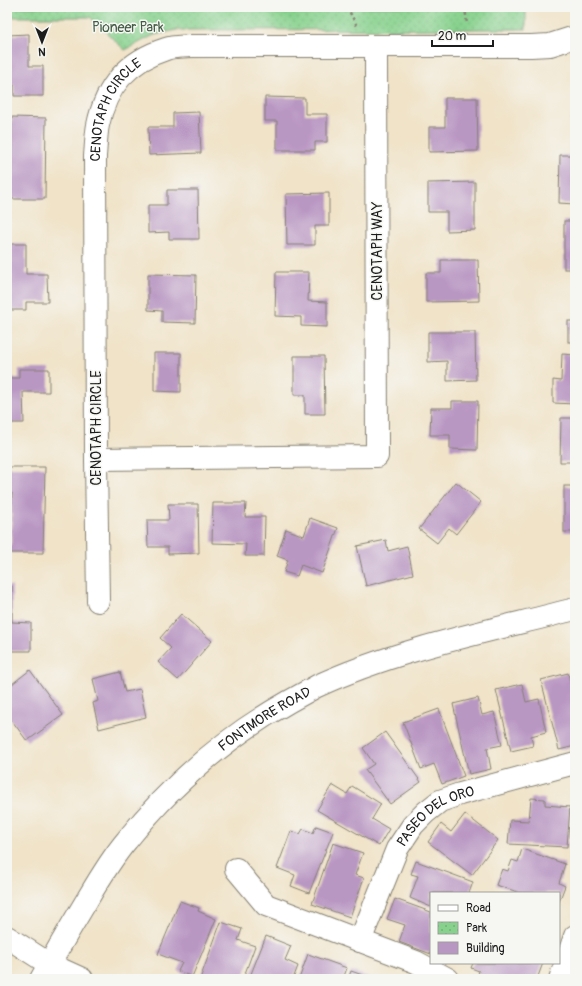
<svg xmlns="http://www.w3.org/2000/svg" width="582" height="986" font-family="Pangolin,sans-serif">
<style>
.park{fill:url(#park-dots);stroke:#527654}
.building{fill:#b997c3}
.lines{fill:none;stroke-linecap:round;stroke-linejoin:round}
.minor-casing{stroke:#868072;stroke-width:24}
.secondary-casing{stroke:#868072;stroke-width:24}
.primary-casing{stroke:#868072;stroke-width:24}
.path{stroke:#868072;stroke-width:2.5;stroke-dasharray:3 3;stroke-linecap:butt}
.minor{stroke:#fff;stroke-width:22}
.secondary{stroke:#fff;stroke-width:22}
.primary{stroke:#fff;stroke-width:22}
.labels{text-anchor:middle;stroke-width:3;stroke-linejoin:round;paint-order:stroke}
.park-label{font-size:14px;fill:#415b44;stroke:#f6f6f2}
.street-label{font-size:14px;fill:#1c1c1c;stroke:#f6f6f2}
</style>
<defs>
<pattern id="park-dots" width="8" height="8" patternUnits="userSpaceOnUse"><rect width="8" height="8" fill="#87d18d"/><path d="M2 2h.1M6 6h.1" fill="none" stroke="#74b379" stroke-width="1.8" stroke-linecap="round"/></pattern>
</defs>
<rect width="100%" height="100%" fill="#f6f6f2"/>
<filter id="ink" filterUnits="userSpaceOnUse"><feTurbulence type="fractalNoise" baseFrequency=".025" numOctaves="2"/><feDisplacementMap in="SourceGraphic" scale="8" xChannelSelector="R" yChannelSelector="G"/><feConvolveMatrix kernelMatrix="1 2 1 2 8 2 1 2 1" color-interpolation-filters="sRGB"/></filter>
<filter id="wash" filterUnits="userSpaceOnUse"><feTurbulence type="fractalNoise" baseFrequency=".012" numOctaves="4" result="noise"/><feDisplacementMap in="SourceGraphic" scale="16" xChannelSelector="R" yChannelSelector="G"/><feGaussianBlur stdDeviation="0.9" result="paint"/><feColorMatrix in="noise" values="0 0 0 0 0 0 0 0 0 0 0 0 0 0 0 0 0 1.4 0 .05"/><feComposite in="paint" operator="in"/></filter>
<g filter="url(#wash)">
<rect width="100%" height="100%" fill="#f0e3c8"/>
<polygon class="park" points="7,7 526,7 526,29 176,30 154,35 125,50 90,17 7,17"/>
<g id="blocks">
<g class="building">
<polygon points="29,34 29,66 43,66 43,96 14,96 14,85 7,86 7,35"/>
<polygon points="574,85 575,85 575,137 573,137"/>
<polygon points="265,97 305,98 305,114 327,114 327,142 315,142 315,150 277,150 277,121 265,121"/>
<polygon points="445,98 477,98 478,151 429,152 429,127 445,127"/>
<polygon points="199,112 201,153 149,155 148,127 173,127 173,113"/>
<polygon points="12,117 46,118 45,199 11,199"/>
<polygon points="560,155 575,155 575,204 559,203"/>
<polygon points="475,182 475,230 447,231 447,212 428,212 428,183"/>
<polygon points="167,190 198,190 199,239 169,239 169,232 148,233 148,205 167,205"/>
<polygon points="329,193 329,226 315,226 315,245 287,245 286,194"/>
<rect x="564" y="221" width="11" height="48"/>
<polygon points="7,244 26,244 26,274 47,274 48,302 26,302 26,310 7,310"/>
<polygon points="441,260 478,260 479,301 426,302 426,273 441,273"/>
<polygon points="276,272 309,272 308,301 327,302 327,327 301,326 301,317 275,316"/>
<polygon points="148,274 196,275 195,323 162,322 162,311 148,310"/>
<rect x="568" y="321" width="7" height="21"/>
<polygon points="428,332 475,332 476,380 447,381 447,361 428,362"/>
<polygon points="154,353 181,353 181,392 154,391"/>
<polygon points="562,354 575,355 575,404 553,403 553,380 561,381"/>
<polygon points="294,356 324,356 325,414 305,414 305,395 294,395"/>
<polygon points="19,369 49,369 49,392 23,392 24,423 7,423 7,378 19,378"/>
<polygon points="452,401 478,401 477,450 450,449 450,435 430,435 431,408 452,408"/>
<polygon points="561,418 575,418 575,462 560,462"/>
<polygon points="7,467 45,467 43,553 11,553 12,493 7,493"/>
<polygon points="456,482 481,502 456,534 449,528 437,543 419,529"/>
<rect x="564" y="486" width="11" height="46"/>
<polygon points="213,503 246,503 245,517 265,517 264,556 245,556 246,544 212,543"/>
<polygon points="168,504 198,504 199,553 168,554 168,547 148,547 147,520 169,520"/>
<polygon points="310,518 338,528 322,573 301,565 297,576 284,572 288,560 277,556 286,529 304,536"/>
<polygon points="386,540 388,551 407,546 413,574 366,586 357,546"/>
<polygon points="7,586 12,586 12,622 31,623 31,651 7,651"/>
<polygon points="181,614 212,641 178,680 158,662 171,648 160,638"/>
<polygon points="30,670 63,715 27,741 10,718 7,721 7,688"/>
<polygon points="120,672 125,692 140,689 146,717 99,729 93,703 98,701 93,679"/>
<polygon points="568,673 572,690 575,689 575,746 559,750 541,680"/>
<polygon points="522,684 526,702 539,699 546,732 531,736 533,746 511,751 496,690"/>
<polygon points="478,698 482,715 494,712 502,745 487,748 491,769 469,774 453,704"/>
<polygon points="439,709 464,776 442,784 434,764 421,769 403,722"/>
<polygon points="385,732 421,782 390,804 365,770 374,764 363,748"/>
<polygon points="332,785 347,794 352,786 381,804 372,819 389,829 379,846 317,810"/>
<polygon points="531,798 545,799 545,805 570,807 567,847 508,844 510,820 529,821"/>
<polygon points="465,814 498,840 472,875 428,842 441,824 451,832"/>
<polygon points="316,826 333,832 309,893 291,886 295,875 277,868 291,831 300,834 303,829 313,833"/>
<polygon points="333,843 363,853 355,875 364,878 350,917 312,904"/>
<polygon points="522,849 565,864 559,883 565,886 559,902 559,893 521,893 496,885 502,869 508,871 512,860 518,862"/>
<polygon points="416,861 473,882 469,893 431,893 431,907 410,898 418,876 411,874"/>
<polygon points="395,899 431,912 431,954 399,942 405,925 387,919"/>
<polygon points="180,901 199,908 198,911 216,919 192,977 178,971 182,963 158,954"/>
<polygon points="221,922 242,929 238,940 255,946 243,979 200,979"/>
<polygon points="266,936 291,946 285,960 298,966 293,979 249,979"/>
<polygon points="308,954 347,968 343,979 299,979"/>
<polygon points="473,963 543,963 537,979 516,979 512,977 511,979 479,979 477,978 479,971 471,968"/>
<polygon points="351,971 374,979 348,979"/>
</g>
</g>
</g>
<g filter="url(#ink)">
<use href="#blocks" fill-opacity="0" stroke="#868072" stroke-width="1"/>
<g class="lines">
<defs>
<g id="minor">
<polyline points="96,459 377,456 376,46"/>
<path id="s1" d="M98,601l-2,-142 -1,-303c1,-10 1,-21 3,-31 8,-39 30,-64 68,-76 8,-3 17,-2 25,-3h340l19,-1 25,-8"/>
<polyline points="236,869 266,905 416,962 448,979"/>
<path id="s2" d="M360,941l37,-92 16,-24 13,-13 14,-11 20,-7 115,-31"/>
<polyline points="560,979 575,936"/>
</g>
<polyline id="secondary" points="7,937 49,964 82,979"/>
<g id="primary">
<path id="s3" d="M41,979c14,-25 28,-49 43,-74 13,-22 26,-45 43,-65 45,-56 100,-104 163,-139 9,-5 18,-10 27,-15 80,-37 173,-55 258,-77"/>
</g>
</defs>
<use href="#minor" class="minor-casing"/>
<use href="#secondary" class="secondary-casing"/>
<use href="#primary" class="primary-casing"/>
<g class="path">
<polyline points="347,7 357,26"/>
<polyline points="465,7 467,24"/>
</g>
<use href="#minor" class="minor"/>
<use href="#secondary" class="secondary"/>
<use href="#primary" class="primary"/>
</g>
</g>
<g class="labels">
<g class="park-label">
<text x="128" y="32">Pioneer Park</text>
</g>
<g class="street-label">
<text dy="5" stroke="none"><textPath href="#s1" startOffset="497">CENOTAPH CIRCLE</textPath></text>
<text transform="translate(377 251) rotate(-90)" y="5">CENOTAPH WAY</text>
<text transform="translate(96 428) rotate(-90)" y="5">CENOTAPH CIRCLE</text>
<text dy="5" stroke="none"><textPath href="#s3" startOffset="348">FONTMORE ROAD</textPath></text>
<text dy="5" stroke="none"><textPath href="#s2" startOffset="152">PASEO DEL ORO</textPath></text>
</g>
</g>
<rect width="582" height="986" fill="none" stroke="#f6f6f2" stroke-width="24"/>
<rect x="430" y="892" width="130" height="72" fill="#f6f6f2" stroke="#9f9f9c"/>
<rect x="438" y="905" width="20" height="6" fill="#ffffff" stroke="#9f9f9c"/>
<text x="466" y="912" font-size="12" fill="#1c1c1c">Road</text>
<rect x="438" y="922" width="20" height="12" fill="url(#park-dots)" stroke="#9f9f9c"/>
<text x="466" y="932" font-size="12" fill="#1c1c1c">Park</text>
<rect x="438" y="942" width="20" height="12" fill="#b997c3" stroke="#9f9f9c"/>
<text x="466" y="952" font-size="12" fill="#1c1c1c">Building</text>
<g transform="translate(42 42) rotate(180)" stroke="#f6f6f2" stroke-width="3" paint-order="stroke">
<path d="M0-3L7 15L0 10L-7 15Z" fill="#1c1c1c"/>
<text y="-6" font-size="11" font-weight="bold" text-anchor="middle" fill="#1c1c1c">N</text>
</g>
<path d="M432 40v6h61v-6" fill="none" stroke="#1c1c1c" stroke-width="2"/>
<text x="438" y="40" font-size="12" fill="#1c1c1c" stroke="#f6f6f2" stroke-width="3" paint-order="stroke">20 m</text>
</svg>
